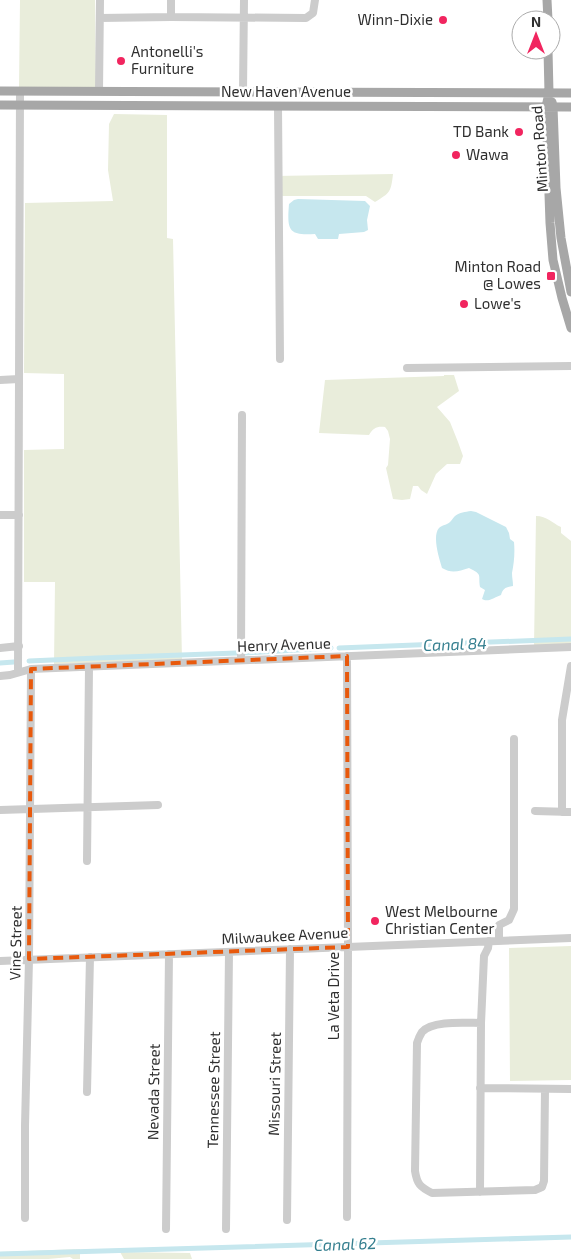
<svg xmlns="http://www.w3.org/2000/svg" width="571" height="1259" font-family="'Exo 2',sans-serif">
<style>
.green{fill:#e9eddb}
.water{fill:#c6e7ee}
.lines{fill:none;stroke-linecap:round;stroke-linejoin:round}
.canal{stroke:#c6e7ee;stroke-width:5}
.minor{stroke:#ccc;stroke-width:8}
.major{stroke:#a7a7a7;stroke-width:9}
.marked{fill:none;stroke:#e8590c;stroke-width:4;stroke-dasharray:10 6;stroke-linejoin:round}
.poi-dot{fill:#f1255f;stroke:#fff;stroke-width:2}
.labels{text-anchor:middle;stroke-width:5;stroke-linejoin:round;paint-order:stroke}
.poi-label{font-size:15px;fill:#2f2f2f;stroke:#fff;text-anchor:start}
.street-label{font-size:15px;fill:#2f2f2f;stroke:#fff}
.water-label{font-size:16px;font-style:italic;fill:#357f8f;stroke:#fff}
</style>
<rect width="100%" height="100%" fill="#fff"/>
<path class="green" d="M20 0H95L96 87 19 88Z
M114 114 167 115V238L173 239 182 660 54 664 55 582H24V450L64 449V374L24 373 25 203 113 201 108 170 109 124Z
M393 174C391 192 390 193 375 202L366 196H275V176Z
M444 375H454L459 391 437 407 450 422 458 442 463 456 460 464H447L436 474 427 494 421 490 418 486H413L410 499 402 500 393 499 386 468 388 465 390 439 388 431 385 427C377 426 373 428 369 435L319 433 325 380 444 376Z
M536 516C547 516 552 523 561 527V533L571 541V644L534 646Z
M571 946V1080L510 1081 509 948Z
M80 1249V1259H73L70 1257 48 1259H0V1252Z
M120 1252 190 1253 192 1259H124Z"/>
<path class="water" d="M298 199 365 201 370 206 367 220 368 230 364 232 339 234 338 239H318L315 234C288 236 287 230 289 204L294 200Z
M471 511 476 512 506 527 509 533 510 539 514 542C515 553 514 563 512 573 512 578 513 581 513 586 506 587 503 588 501 595 495 597 488 603 482 599L485 590 480 587C478 574 483 575 469 568 459 571 452 574 442 568 439 558 432 536 439 528 442 525 447 525 450 522 452 520 453 518 455 516 460 512 465 512 471 511Z"/>
<g class="lines">
<path class="canal" d="M339 648 571 639
M245 653 331 648
M29 661 97 658 237 653
M0 663 14 662
M0 1254 571 1237"/>
<path class="minor" d="M171 17V0
M100 18 171 17 306 18 313 13 315 0
M99 91 100 0
M243 91 244 0
M278 106 280 359
M407 368 571 366
M0 380 19 379
M0 515H19
M0 648 19 646
M241 660 242 415
M18 672 20 91
M0 676 10 675 31 669 571 647
M0 810 158 805
M535 811 571 812
M562 812V720L571 666
M87 861 89 667
M499 941V925L509 920 514 909V739
M0 961 571 938
M481 1023C466 1023 432 1020 422 1032 420 1035 418 1040 417 1043L415 1171C417 1184 420 1187 432 1193L535 1190 542 1187 544 1181 545 1089
M480 1088 571 1089
M87 1092 90 957
M480 1192 481 1023 484 956 488 948 489 941
M347 1217 348 947 347 656
M25 1218V1126L29 959 31 669
M287 1220 290 949
M166 1229 169 954
M226 1229 229 952"/>
<path class="major" d="M547 0 548 20
M548 50 549 93 546 107 550 223 553 260 562 298 571 328
M0 91 571 93
M552 102 553 107 556 188 561 238 571 292
M0 105 571 107"/>
</g>
<path class="marked" d="M347 656 348 947 29 959 31 669Z"/>
<g class="poi-dot">
<circle cx="443" cy="20" r="5"/>
<circle cx="121" cy="61" r="5"/>
<circle cx="519" cy="132" r="5"/>
<circle cx="456" cy="155" r="5"/>
<rect x="546" y="271" width="10" height="10" rx="2.5"/>
<circle cx="464" cy="304" r="5"/>
<circle cx="375" cy="921" r="5"/>
</g>
<g class="labels">
<g class="poi-label">
<text x="433" y="25" text-anchor="end">Winn-Dixie</text>
<text x="131" y="57">Antonelli's<tspan x="131" dy="17">Furniture</tspan></text>
<text x="509" y="137" text-anchor="end">TD Bank</text>
<text x="466" y="160">Wawa</text>
<text x="541" y="272" text-anchor="end">Minton Road<tspan x="541" dy="17">@ Lowes</tspan></text>
<text x="474" y="309">Lowe's</text>
<text x="385" y="917">West Melbourne<tspan x="385" dy="17">Christian Center</tspan></text>
</g>
<g class="street-label">
<text x="286" y="97">New Haven Avenue</text>
<text transform="translate(540 149) rotate(-94)" y="5">Minton Road</text>
<text transform="translate(284 645) rotate(-2)" y="5">Henry Avenue</text>
<text transform="translate(285 936) rotate(-3)" y="5">Milwaukee Avenue</text>
<text transform="translate(16 943) rotate(-89)" y="5">Vine Street</text>
<text transform="translate(334 996) rotate(-90)" y="5">La Veta Drive</text>
<text transform="translate(275 1084) rotate(-89)" y="5">Missouri Street</text>
<text transform="translate(214 1090) rotate(-89)" y="5">Tennessee Street</text>
<text transform="translate(154 1092) rotate(-89)" y="5">Nevada Street</text>
</g>
<g class="water-label">
<text transform="translate(455 644) rotate(-2)" y="6">Canal 84</text>
<text transform="translate(345 1244) rotate(-2)" y="6">Canal 62</text>
</g>
</g>
<g transform="translate(536 35)"><circle r="24" fill="#ffffff" stroke="#acacac"/>
<path d="M0-4L9 19L0 12L-9 19Z" fill="#f1255f"/>
<text y="-8" font-size="14" font-weight="bold" text-anchor="middle" fill="#2f2f2f">N</text>
</g>
</svg>
